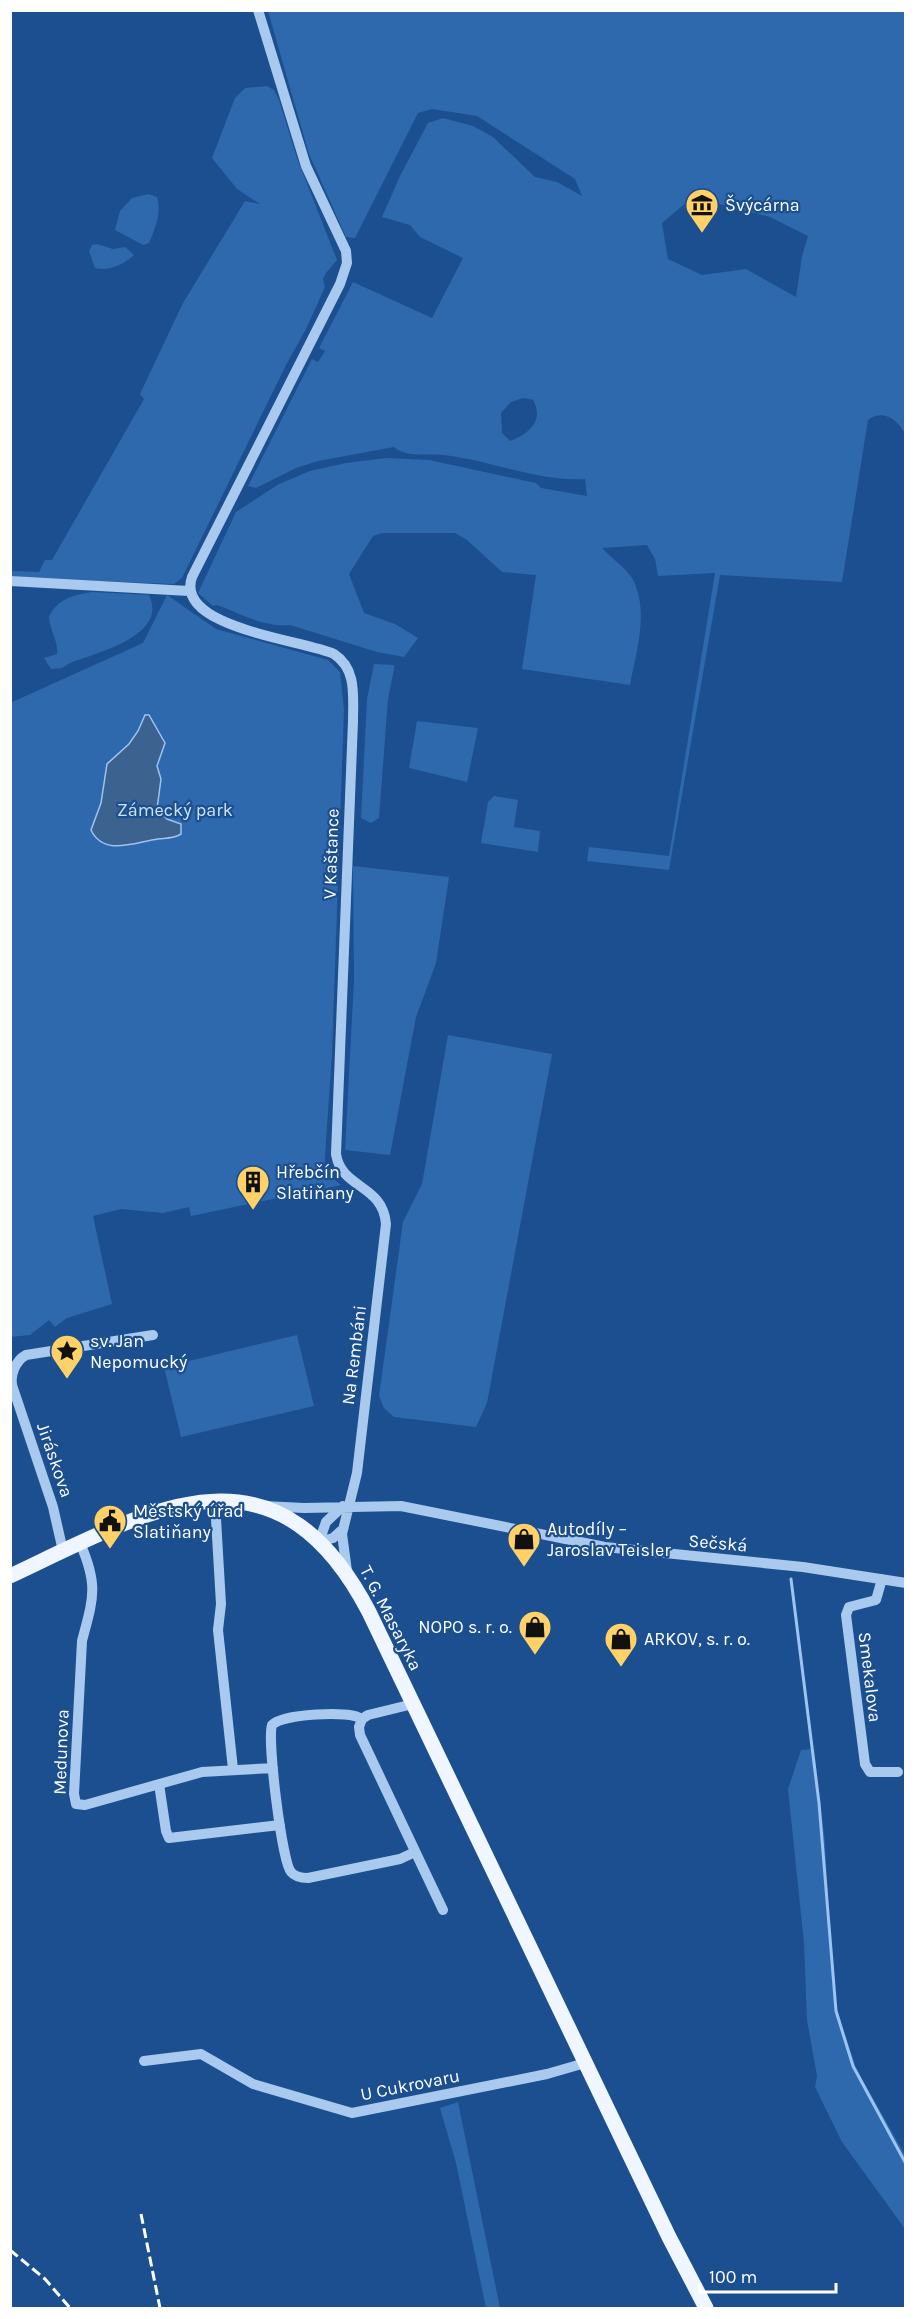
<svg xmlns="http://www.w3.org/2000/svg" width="916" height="2319" font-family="Karla,sans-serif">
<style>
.green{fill:#2e69ad;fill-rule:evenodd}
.water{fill:#3c6290;stroke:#9cc4f0;stroke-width:1.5}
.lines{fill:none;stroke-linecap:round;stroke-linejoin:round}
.stream{stroke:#9cc4f0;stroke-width:3}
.minor{stroke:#a9c9ee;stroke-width:10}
.major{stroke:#f0f6ff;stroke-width:15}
.rail{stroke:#fff;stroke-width:3;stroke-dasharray:10 4.5;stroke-linecap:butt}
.labels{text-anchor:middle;stroke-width:4.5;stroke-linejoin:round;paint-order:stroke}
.poi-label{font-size:18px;fill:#fff;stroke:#1b4f8f;text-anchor:start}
.park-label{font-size:18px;fill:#cfe3fa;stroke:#1b4f8f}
.street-label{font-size:18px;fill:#fff;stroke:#1b4f8f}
</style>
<rect width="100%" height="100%" fill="#1b4f8f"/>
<path class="green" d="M268 11H905V434C897 419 883 409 868 420L842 582 720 575 669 870 587 861 589 847 669 856 715 573 658 576 655 559 647 545 602 548C611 558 625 567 632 578 650 611 636 651 630 685L522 669 536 575 502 572 467 540 455 533H382L373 536 349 574 364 613 395 624 418 638 404 657 377 652 290 625C265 628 239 613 217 605L213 606 198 593 236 512 279 484 310 471 346 463 386 458 429 460 536 483 541 488 587 496 585 479C537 482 490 460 443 455 426 453 406 458 394 447L318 461 296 468 256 488 248 486 312 359 318 362 325 351 319 348 353 282 432 318 463 258 420 237 410 225 382 217 400 176 428 123 443 118 473 126 493 137 535 177 557 182 582 196 575 179 477 116 432 109 418 113 355 238 346 237 309 154ZM693 197 770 217 808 236 802 256 796 297 746 269 702 275 668 259 662 223ZM523 398 533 400C545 421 528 434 510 441L502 433 501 413 511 402Z
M267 86 274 90 279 100 297 158 337 260 326 273 323 279 325 287 306 329 286 365 182 578 174 584 11 578V571L39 572 45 560H52L144 399 140 394 183 303 245 201 260 204 237 189 212 158 235 98 245 88Z
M149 194 157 197C162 214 155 228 149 243L143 245 115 230 120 211 132 198Z
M97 244 113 249 125 247 134 255C125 264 107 272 95 268L89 251 92 245Z
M92 592 149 595C169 636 95 653 70 663L62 668 51 669 44 658 57 654C59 642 49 629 49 616 59 598 74 595 92 592Z
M167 595 216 629 328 660 340 672 344 710 332 1053 324 1171 341 1185 191 1216 189 1207 163 1213 121 1209 93 1216 112 1304 67 1318 55 1327 49 1320 30 1335 10 1337V703L143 643Z
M374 664 394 665V669L388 699 379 818 371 823 361 818 367 699Z
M417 721 478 728 467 782 409 768Z
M494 796 518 800 514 827 540 831 538 852 481 843 488 802Z
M353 866 449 877 436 963 416 1017 390 1155 345 1150 354 981Z
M448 1035 552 1054 487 1403 476 1427 394 1417 384 1408 379 1396 403 1222 422 1184Z
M297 1335 314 1406 181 1437 164 1367Z
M814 1749 825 1842 830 1938 837 2009 856 2068 905 2155V2229L842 2142 815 2087 817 2076 807 2020 804 1943 788 1789 801 1750Z
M458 2102 500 2308H486L456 2163 440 2108Z"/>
<path class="water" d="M145 715H149L165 743 157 766 161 779 157 809 167 819 181 824V834C173 839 167 838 158 839 135 842 104 857 91 830L101 803 107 764 129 744 138 731Z"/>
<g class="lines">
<path class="stream" d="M791 1579 819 1803 836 2011 853 2066 906 2164"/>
<path class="minor" d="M258 10 306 166 346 251 347 263 340 284 192 577C174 628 303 640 334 654 357 669 353 696 353 721L336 1154C341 1189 383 1184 386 1224L357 1473 342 1534 347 1571
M10 581 189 591
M215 1502 221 1604 218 1630 233 1769
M264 1506 304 1508 401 1506 605 1547 803 1567 906 1583
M342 1530 333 1538 319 1542 326 1522 343 1506
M80 1543C99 1586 93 1599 82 1641L74 1794 76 1804 85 1805 202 1772 273 1768
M63 1551 53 1507 13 1388C9 1377 15 1361 26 1355L153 1335
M882 1579 876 1600 849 1607 846 1615 865 1764 870 1772H898
M362 1719C350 1710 282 1714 272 1725 267 1740 282 1862 291 1872 295 1877 302 1878 308 1878L400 1859 415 1852
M362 1719 359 1727 360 1735 443 1910
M362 1719 368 1715 413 1704
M159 1784 166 1831 169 1838 280 1825
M144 2061 201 2054 253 2084 352 2113 547 2074 585 2063"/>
<path class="major" d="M10 1576C150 1510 275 1432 369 1612L669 2237 706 2308"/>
<path class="rail" d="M141 2214 160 2308
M10 2250 45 2279 70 2308"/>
</g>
<defs>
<g id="museum-pin" transform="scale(1.725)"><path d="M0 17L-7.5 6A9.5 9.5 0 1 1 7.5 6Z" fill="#ffd166" stroke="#1b4f8f"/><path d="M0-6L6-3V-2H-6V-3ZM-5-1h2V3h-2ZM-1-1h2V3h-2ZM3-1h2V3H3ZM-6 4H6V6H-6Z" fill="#111"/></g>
<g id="building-pin" transform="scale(1.725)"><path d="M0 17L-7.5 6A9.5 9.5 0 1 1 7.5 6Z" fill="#ffd166" stroke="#1b4f8f"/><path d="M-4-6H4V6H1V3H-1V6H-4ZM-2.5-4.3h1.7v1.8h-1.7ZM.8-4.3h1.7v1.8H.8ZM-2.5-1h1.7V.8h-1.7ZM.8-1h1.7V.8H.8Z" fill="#111"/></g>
<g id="sight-pin" transform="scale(1.725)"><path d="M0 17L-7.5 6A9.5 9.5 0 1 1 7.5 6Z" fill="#ffd166" stroke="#1b4f8f"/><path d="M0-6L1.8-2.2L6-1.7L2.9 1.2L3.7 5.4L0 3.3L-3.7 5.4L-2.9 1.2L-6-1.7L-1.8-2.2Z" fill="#111"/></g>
<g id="civic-pin" transform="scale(1.725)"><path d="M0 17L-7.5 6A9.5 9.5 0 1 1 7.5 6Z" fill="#ffd166" stroke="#1b4f8f"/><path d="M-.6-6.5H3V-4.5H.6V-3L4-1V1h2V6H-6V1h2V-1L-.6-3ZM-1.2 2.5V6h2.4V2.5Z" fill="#111"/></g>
<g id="shop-pin" transform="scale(1.725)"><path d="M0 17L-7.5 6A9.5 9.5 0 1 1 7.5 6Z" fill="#ffd166" stroke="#1b4f8f"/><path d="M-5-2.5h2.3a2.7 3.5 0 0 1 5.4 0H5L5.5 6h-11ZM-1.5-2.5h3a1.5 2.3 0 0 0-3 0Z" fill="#111"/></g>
</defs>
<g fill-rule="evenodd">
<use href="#museum-pin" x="702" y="205"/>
<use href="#building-pin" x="253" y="1182"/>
<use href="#sight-pin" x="67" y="1351"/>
<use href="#civic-pin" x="110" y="1521"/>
<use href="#shop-pin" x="524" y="1539"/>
<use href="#shop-pin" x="535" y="1627"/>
<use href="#shop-pin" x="621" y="1639"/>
</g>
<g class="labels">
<g class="poi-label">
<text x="725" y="211">Švýcárna</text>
<text x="276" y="1178">Hřebčín<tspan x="276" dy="21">Slatiňany</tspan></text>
<text x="90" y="1347">sv. Jan<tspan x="90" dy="21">Nepomucký</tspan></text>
<text x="133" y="1517">Městský úřad<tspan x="133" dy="21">Slatiňany</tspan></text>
<text x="547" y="1535">Autodíly –<tspan x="547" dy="21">Jaroslav Teisler</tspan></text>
<text x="512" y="1633" text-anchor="end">NOPO s. r. o.</text>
<text x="644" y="1645">ARKOV, s. r. o.</text>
</g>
<g class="park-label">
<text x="175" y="816">Zámecký park</text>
</g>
<g class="street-label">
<text transform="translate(331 854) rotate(-88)" y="6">V Kaštance</text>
<text transform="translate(354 1355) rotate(-83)" y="6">Na Rembáni</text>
<text transform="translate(55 1460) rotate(71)" y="6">Jiráskova</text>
<text transform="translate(718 1543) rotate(5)" y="6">Sečská</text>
<text transform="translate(391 1618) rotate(63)" y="6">T. G. Masaryka</text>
<text transform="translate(870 1677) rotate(83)" y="6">Smekalova</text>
<text transform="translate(61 1752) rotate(-88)" y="6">Medunova</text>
<text transform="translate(410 2085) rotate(-11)" y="6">U Cukrovaru</text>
</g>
</g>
<rect width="916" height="2319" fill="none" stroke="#ffffff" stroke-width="24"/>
<path d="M700 2283v9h136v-9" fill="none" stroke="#ffffff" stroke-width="3"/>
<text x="709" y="2283" font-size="18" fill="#ffffff" stroke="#1b4f8f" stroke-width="4.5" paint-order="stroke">100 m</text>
</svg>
